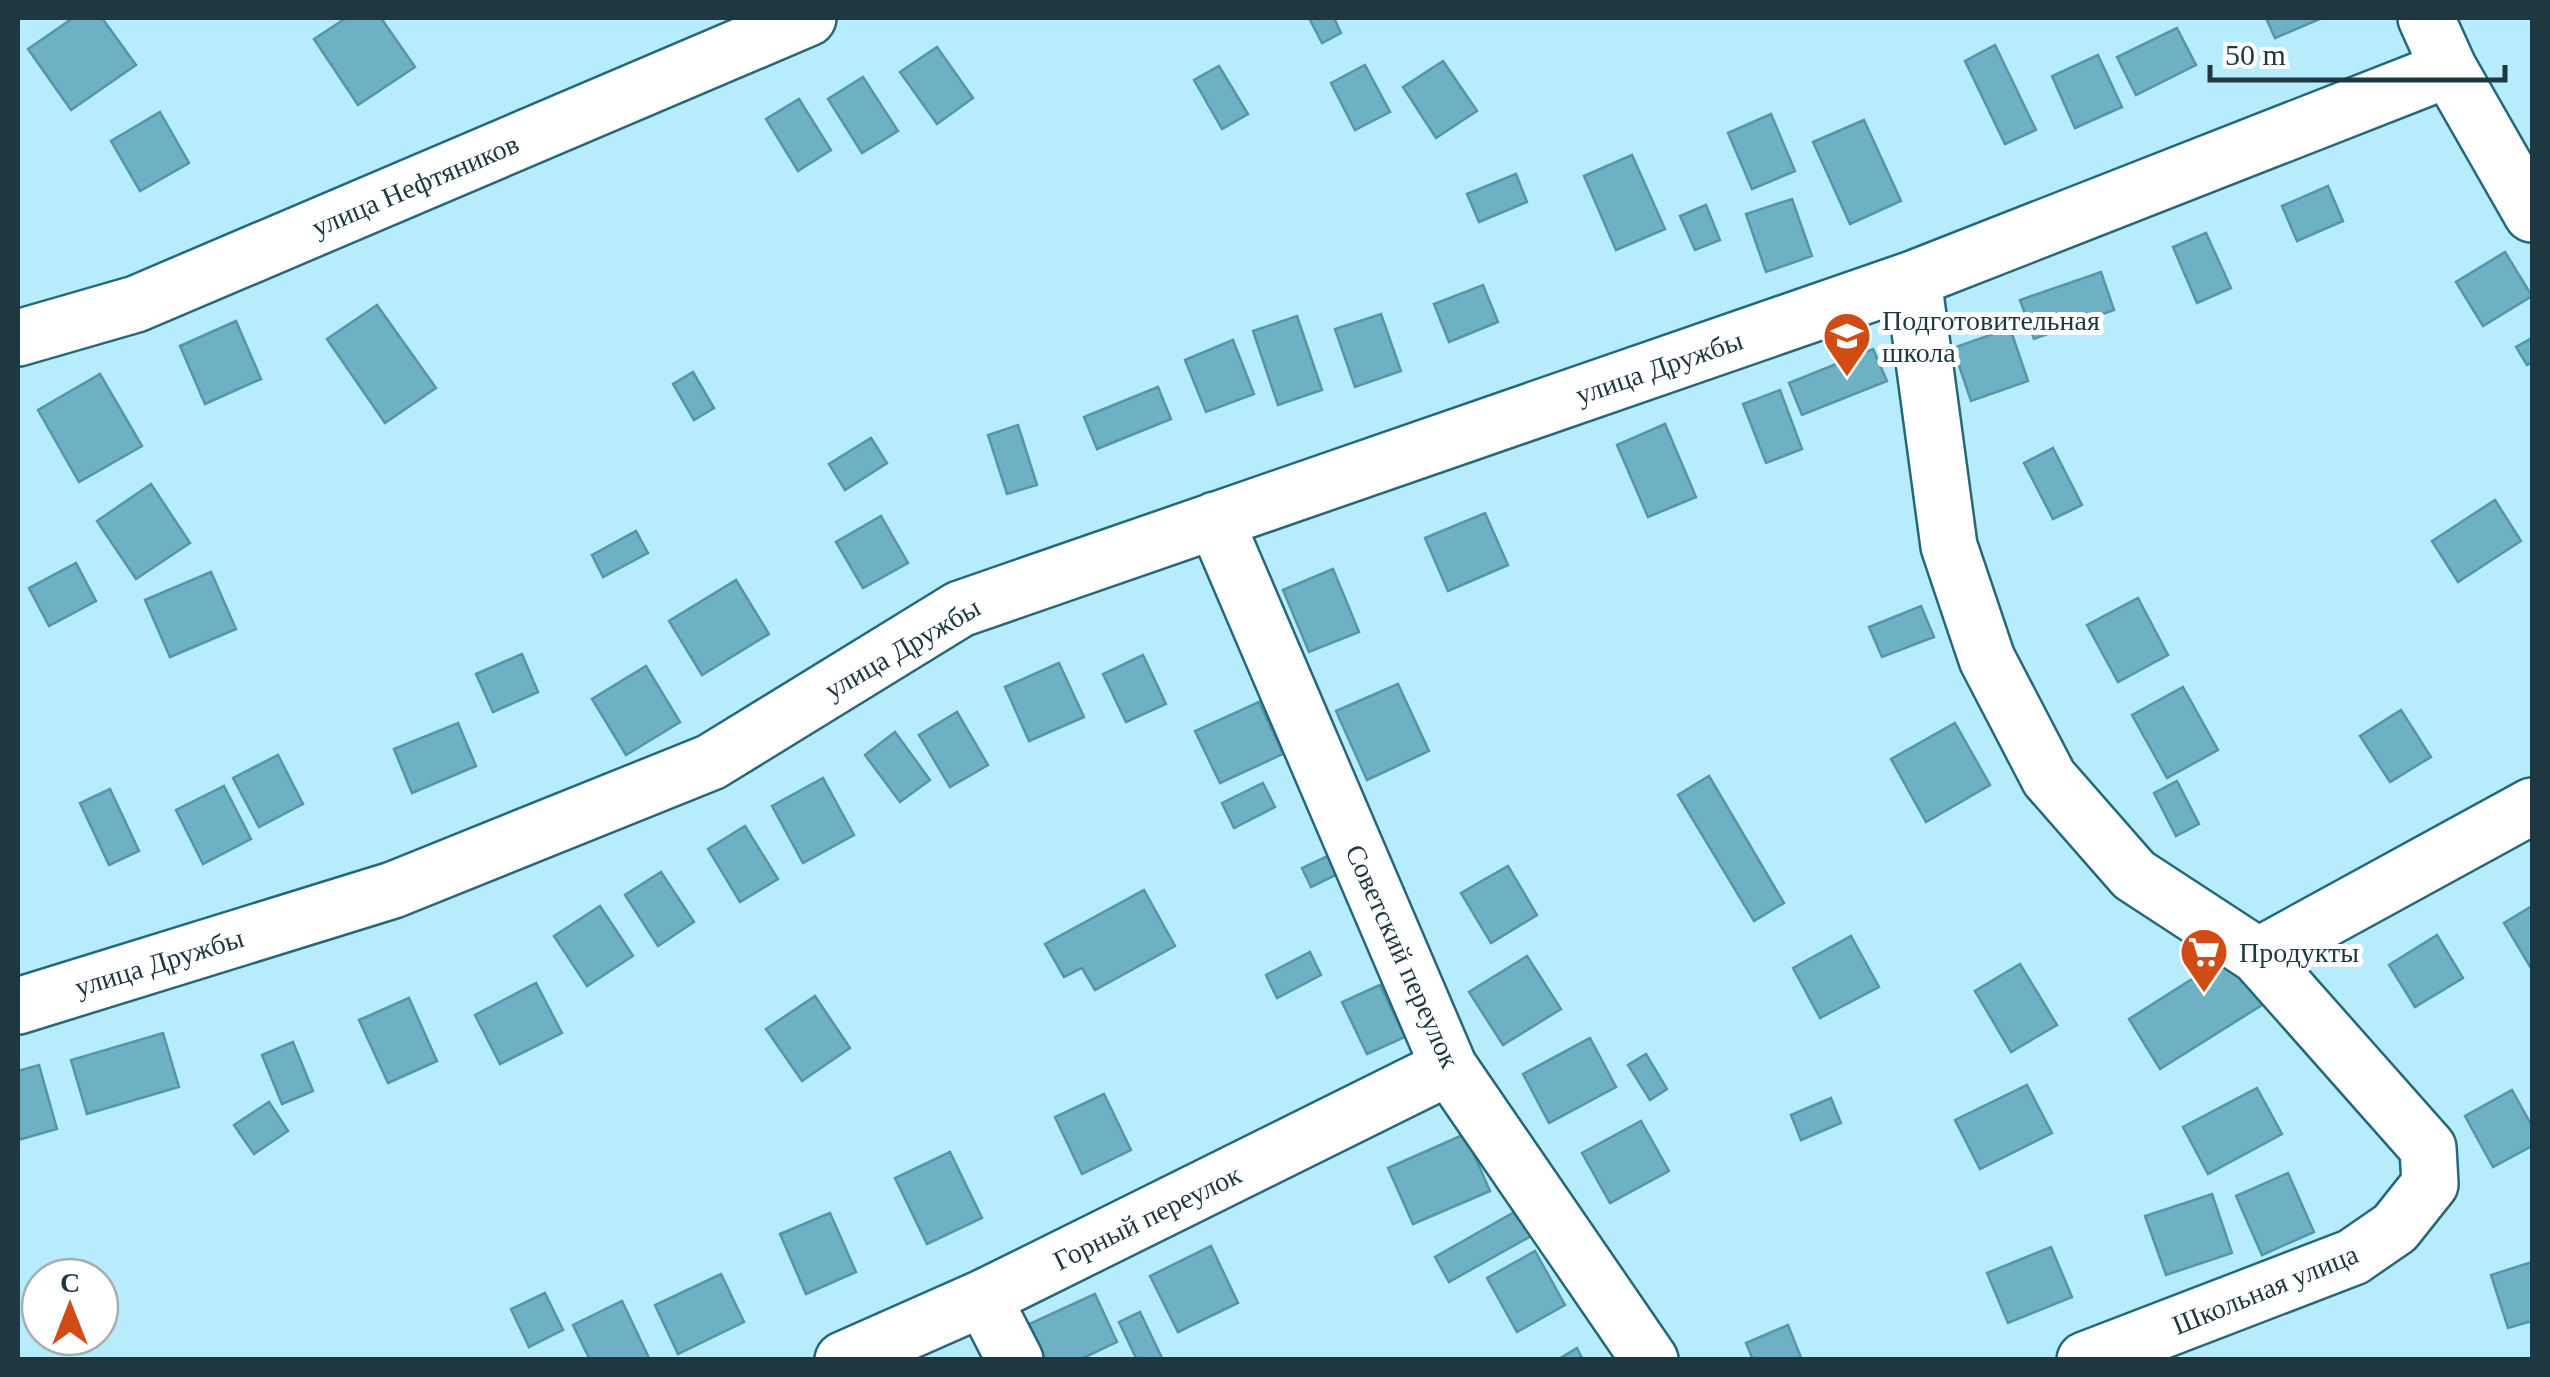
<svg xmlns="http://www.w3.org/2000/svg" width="2550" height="1377" font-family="Georgia,serif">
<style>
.building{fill:#6eb0c4;stroke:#5496a9;stroke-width:2.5}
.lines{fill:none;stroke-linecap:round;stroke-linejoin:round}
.minor-casing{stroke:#24687a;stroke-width:60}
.minor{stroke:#fff;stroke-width:55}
.labels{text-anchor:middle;stroke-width:10;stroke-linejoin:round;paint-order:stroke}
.street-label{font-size:28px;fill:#1d3840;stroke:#fff}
.poi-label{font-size:28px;fill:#1d3840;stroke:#fff;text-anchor:start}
</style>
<rect width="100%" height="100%" fill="#b7ecfc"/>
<path class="building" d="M73 18H102L136 65 71 110 28 49Z
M346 18H381L415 67 358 105 314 39Z
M1309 18H1334L1341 33 1322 43Z
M2266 18H2322L2275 38Z
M2177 28 2196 65 2136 95 2117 57Z
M1995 45 2036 130 2005 144 1965 61Z
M937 47 973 98 937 124 900 72Z
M2098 55 2122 107 2075 128 2052 76Z
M1443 61 1477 111 1436 138 1403 87Z
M1365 65 1390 112 1355 130 1331 83Z
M1219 66 1248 114 1222 129 1194 80Z
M863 77 898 131 862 153 828 99Z
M799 99 831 150 798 171 766 119Z
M160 112 189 163 140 191 111 141Z
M1771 114 1795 171 1752 189 1728 133Z
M1864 120 1901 201 1850 224 1813 142Z
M1632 155 1665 229 1616 250 1584 176Z
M1516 174 1527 202 1479 222 1467 194Z
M2328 186 2343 221 2297 241 2282 206Z
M1792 199 1812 256 1766 272 1746 214Z
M1706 205 1720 240 1695 250 1680 216Z
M2206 233 2231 288 2197 303 2173 247Z
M2505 252 2532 296 2483 326 2456 282Z
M2101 272 2114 310 2034 339 2020 300Z
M1483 285 1498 322 1449 342 1434 304Z
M377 305 436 388 385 423 327 339Z
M1381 314 1401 371 1355 387 1335 329Z
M1297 316 1322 390 1278 405 1253 331Z
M236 321 261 379 205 404 180 346Z
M2010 328 2028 381 1971 401 1953 348Z
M2532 338V362L2527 365 2516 347Z
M1233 340 1254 394 1206 412 1185 360Z
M1873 349 1887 381 1802 415 1789 383Z
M693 372 714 408 694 420 673 384Z
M100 374 142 446 79 482 38 410Z
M1158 387 1171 419 1097 449 1084 417Z
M1780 390 1802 449 1766 463 1743 404Z
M1665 424 1696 497 1648 517 1617 445Z
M1018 425 1037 485 1007 494 988 435Z
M871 438 887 463 845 490 829 464Z
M2053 448 2082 505 2053 519 2024 463Z
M151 484 190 543 136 579 97 521Z
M2495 500 2521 541 2458 582 2432 541Z
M1485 513 1508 565 1448 591 1425 538Z
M881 516 908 563 863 588 836 542Z
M636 531 648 553 603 577 592 555Z
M76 563 96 601 49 626 29 588Z
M1333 569 1359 632 1309 652 1283 590Z
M211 572 236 629 170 657 145 600Z
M736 580 769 634 702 675 669 621Z
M2138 598 2168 655 2118 682 2087 625Z
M1921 606 1934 637 1882 657 1869 627Z
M522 654 538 692 493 712 476 674Z
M1143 655 1166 704 1126 722 1103 674Z
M1059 663 1084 717 1029 741 1005 687Z
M646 666 680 722 626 755 592 699Z
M1398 684 1429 751 1367 780 1336 711Z
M2183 687 2218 750 2167 778 2132 715Z
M1259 702 1283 754 1220 783 1195 731Z
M2401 710 2431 757 2390 782 2360 736Z
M957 712 988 765 950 787 919 735Z
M458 723 476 766 412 793 394 749Z
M1955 723 1990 785 1926 822 1891 759Z
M895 732 930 780 900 802 865 755Z
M278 755 303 804 259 827 233 778Z
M1709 776 1784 903 1754 921 1678 795Z
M823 778 854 835 803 863 772 806Z
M2177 781 2199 824 2176 836 2154 793Z
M1263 783 1275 807 1234 828 1222 803Z
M224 786 251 839 203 864 176 810Z
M110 789 139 851 109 865 80 803Z
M745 826 778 879 740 902 708 849Z
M1332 854 1340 873 1311 887 1302 868Z
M1508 866 1537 915 1491 943 1461 893Z
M661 872 694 922 658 946 625 895Z
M1144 890 1175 946 1095 990 1082 968 1064 977 1045 944Z
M600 906 633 956 587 986 554 936Z
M2532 906V970L2504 923Z
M2437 935 2463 978 2415 1007 2389 965Z
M1851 936 1879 987 1820 1018 1793 968Z
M1310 952 1321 975 1277 998 1266 975Z
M2230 955 2262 1005 2160 1069 2129 1019Z
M1527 956 1561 1009 1503 1045 1469 992Z
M2020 964 2057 1025 2011 1052 1975 991Z
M536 983 562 1033 500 1064 475 1015Z
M1380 985 1405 1037 1367 1054 1342 1002Z
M815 996 850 1048 802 1081 766 1029Z
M409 998 437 1061 388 1083 359 1020Z
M163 1033 179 1087 87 1114 71 1060Z
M1590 1038 1616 1087 1549 1123 1523 1074Z
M293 1042 313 1091 282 1104 262 1055Z
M1646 1054 1667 1089 1650 1100 1628 1065Z
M39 1065 57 1129 18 1140V1071Z
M2027 1085 2052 1133 1980 1169 1955 1120Z
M2257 1088 2282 1134 2208 1174 2183 1127Z
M2512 1090 2532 1126V1146L2493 1167 2465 1116Z
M1104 1094 1131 1150 1082 1174 1055 1117Z
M1831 1098 1841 1123 1801 1140 1791 1115Z
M269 1102 288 1131 254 1154 234 1125Z
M1641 1121 1669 1171 1610 1203 1582 1153Z
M1465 1134 1490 1191 1413 1224 1388 1168Z
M950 1152 982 1218 927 1244 895 1178Z
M2288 1173 2314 1232 2262 1255 2236 1196Z
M2212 1194 2232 1253 2166 1275 2145 1216Z
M1525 1206 1540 1231 1449 1282 1435 1257Z
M830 1213 856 1272 806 1294 780 1234Z
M1211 1246 1238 1303 1178 1332 1150 1276Z
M2051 1247 2072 1297 2008 1323 1987 1273Z
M1535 1251 1565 1305 1517 1332 1487 1278Z
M2532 1262V1321L2508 1328 2491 1275Z
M721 1274 744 1322 678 1354 655 1305Z
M545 1293 563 1330 529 1347 511 1309Z
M1095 1294 1117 1342 1079 1360H1045L1029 1324Z
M622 1301 650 1360H590L573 1325Z
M1140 1312 1163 1360H1137L1119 1322Z
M1788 1325 1802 1360H1753L1746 1343Z
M1577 1348 1583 1360H1557Z"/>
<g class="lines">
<g class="minor-casing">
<path id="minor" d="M2426 18 2449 69 2532 214
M1913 279 1949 546 1987 659 2049 778 2134 875 2258 956 2428 1148 2430 1184 2395 1228 2353 1257 2085 1360
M18 338 136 304 808 18
M1215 520 1449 1067 1650 1360
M2258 956 2532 806
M18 1006 393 890 711 762 960 609 1913 279 2449 69
M983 1298 1015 1360
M843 1360 983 1298 1449 1067"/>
</g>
<use href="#minor" class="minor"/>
</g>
<defs>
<g id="school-pin" transform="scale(2.5)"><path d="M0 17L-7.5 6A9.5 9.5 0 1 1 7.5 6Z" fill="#d14b14" stroke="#fff"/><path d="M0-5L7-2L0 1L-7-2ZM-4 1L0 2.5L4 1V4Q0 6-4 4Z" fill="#fff"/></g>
<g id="supermarket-pin" transform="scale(2.5)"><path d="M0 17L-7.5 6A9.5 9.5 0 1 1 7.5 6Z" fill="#d14b14" stroke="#fff"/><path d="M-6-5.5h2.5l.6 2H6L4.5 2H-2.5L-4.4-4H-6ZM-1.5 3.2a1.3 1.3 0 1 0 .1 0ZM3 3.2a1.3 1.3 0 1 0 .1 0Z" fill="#fff"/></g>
</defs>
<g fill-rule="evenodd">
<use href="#school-pin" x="1847" y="336"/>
<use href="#supermarket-pin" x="2204" y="952"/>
</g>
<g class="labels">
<g class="street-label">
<text transform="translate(415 185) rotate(-23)" y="10">улица Нефтяников</text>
<text transform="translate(1659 367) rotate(-19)" y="10">улица Дружбы</text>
<text transform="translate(902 648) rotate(-30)" y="10">улица Дружбы</text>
<text transform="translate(1403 956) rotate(66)" y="10">Советский переулок</text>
<text transform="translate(159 962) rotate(-17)" y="10">улица Дружбы</text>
<text transform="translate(1147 1217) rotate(-26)" y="10">Горный переулок</text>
<text transform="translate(2265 1289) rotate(-22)" y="10">Школьная улица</text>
</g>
<g class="poi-label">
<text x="1882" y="330">Подготовительная<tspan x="1882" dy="32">школа</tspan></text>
<text x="2239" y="962">Продукты</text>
</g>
</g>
<rect width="2550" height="1377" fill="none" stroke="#1d3840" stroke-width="40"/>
<g transform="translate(70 1307)"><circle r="48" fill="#ffffff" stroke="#a5afb3" stroke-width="2.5"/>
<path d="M0-8L18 38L0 25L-18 38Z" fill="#d14b14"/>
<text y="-15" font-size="28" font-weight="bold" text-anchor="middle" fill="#1d3840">С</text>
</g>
<path d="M2210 65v15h295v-15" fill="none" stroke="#1d3840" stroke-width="5"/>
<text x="2225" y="65" font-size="30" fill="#1d3840" stroke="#ffffff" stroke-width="8" paint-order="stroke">50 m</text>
</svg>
